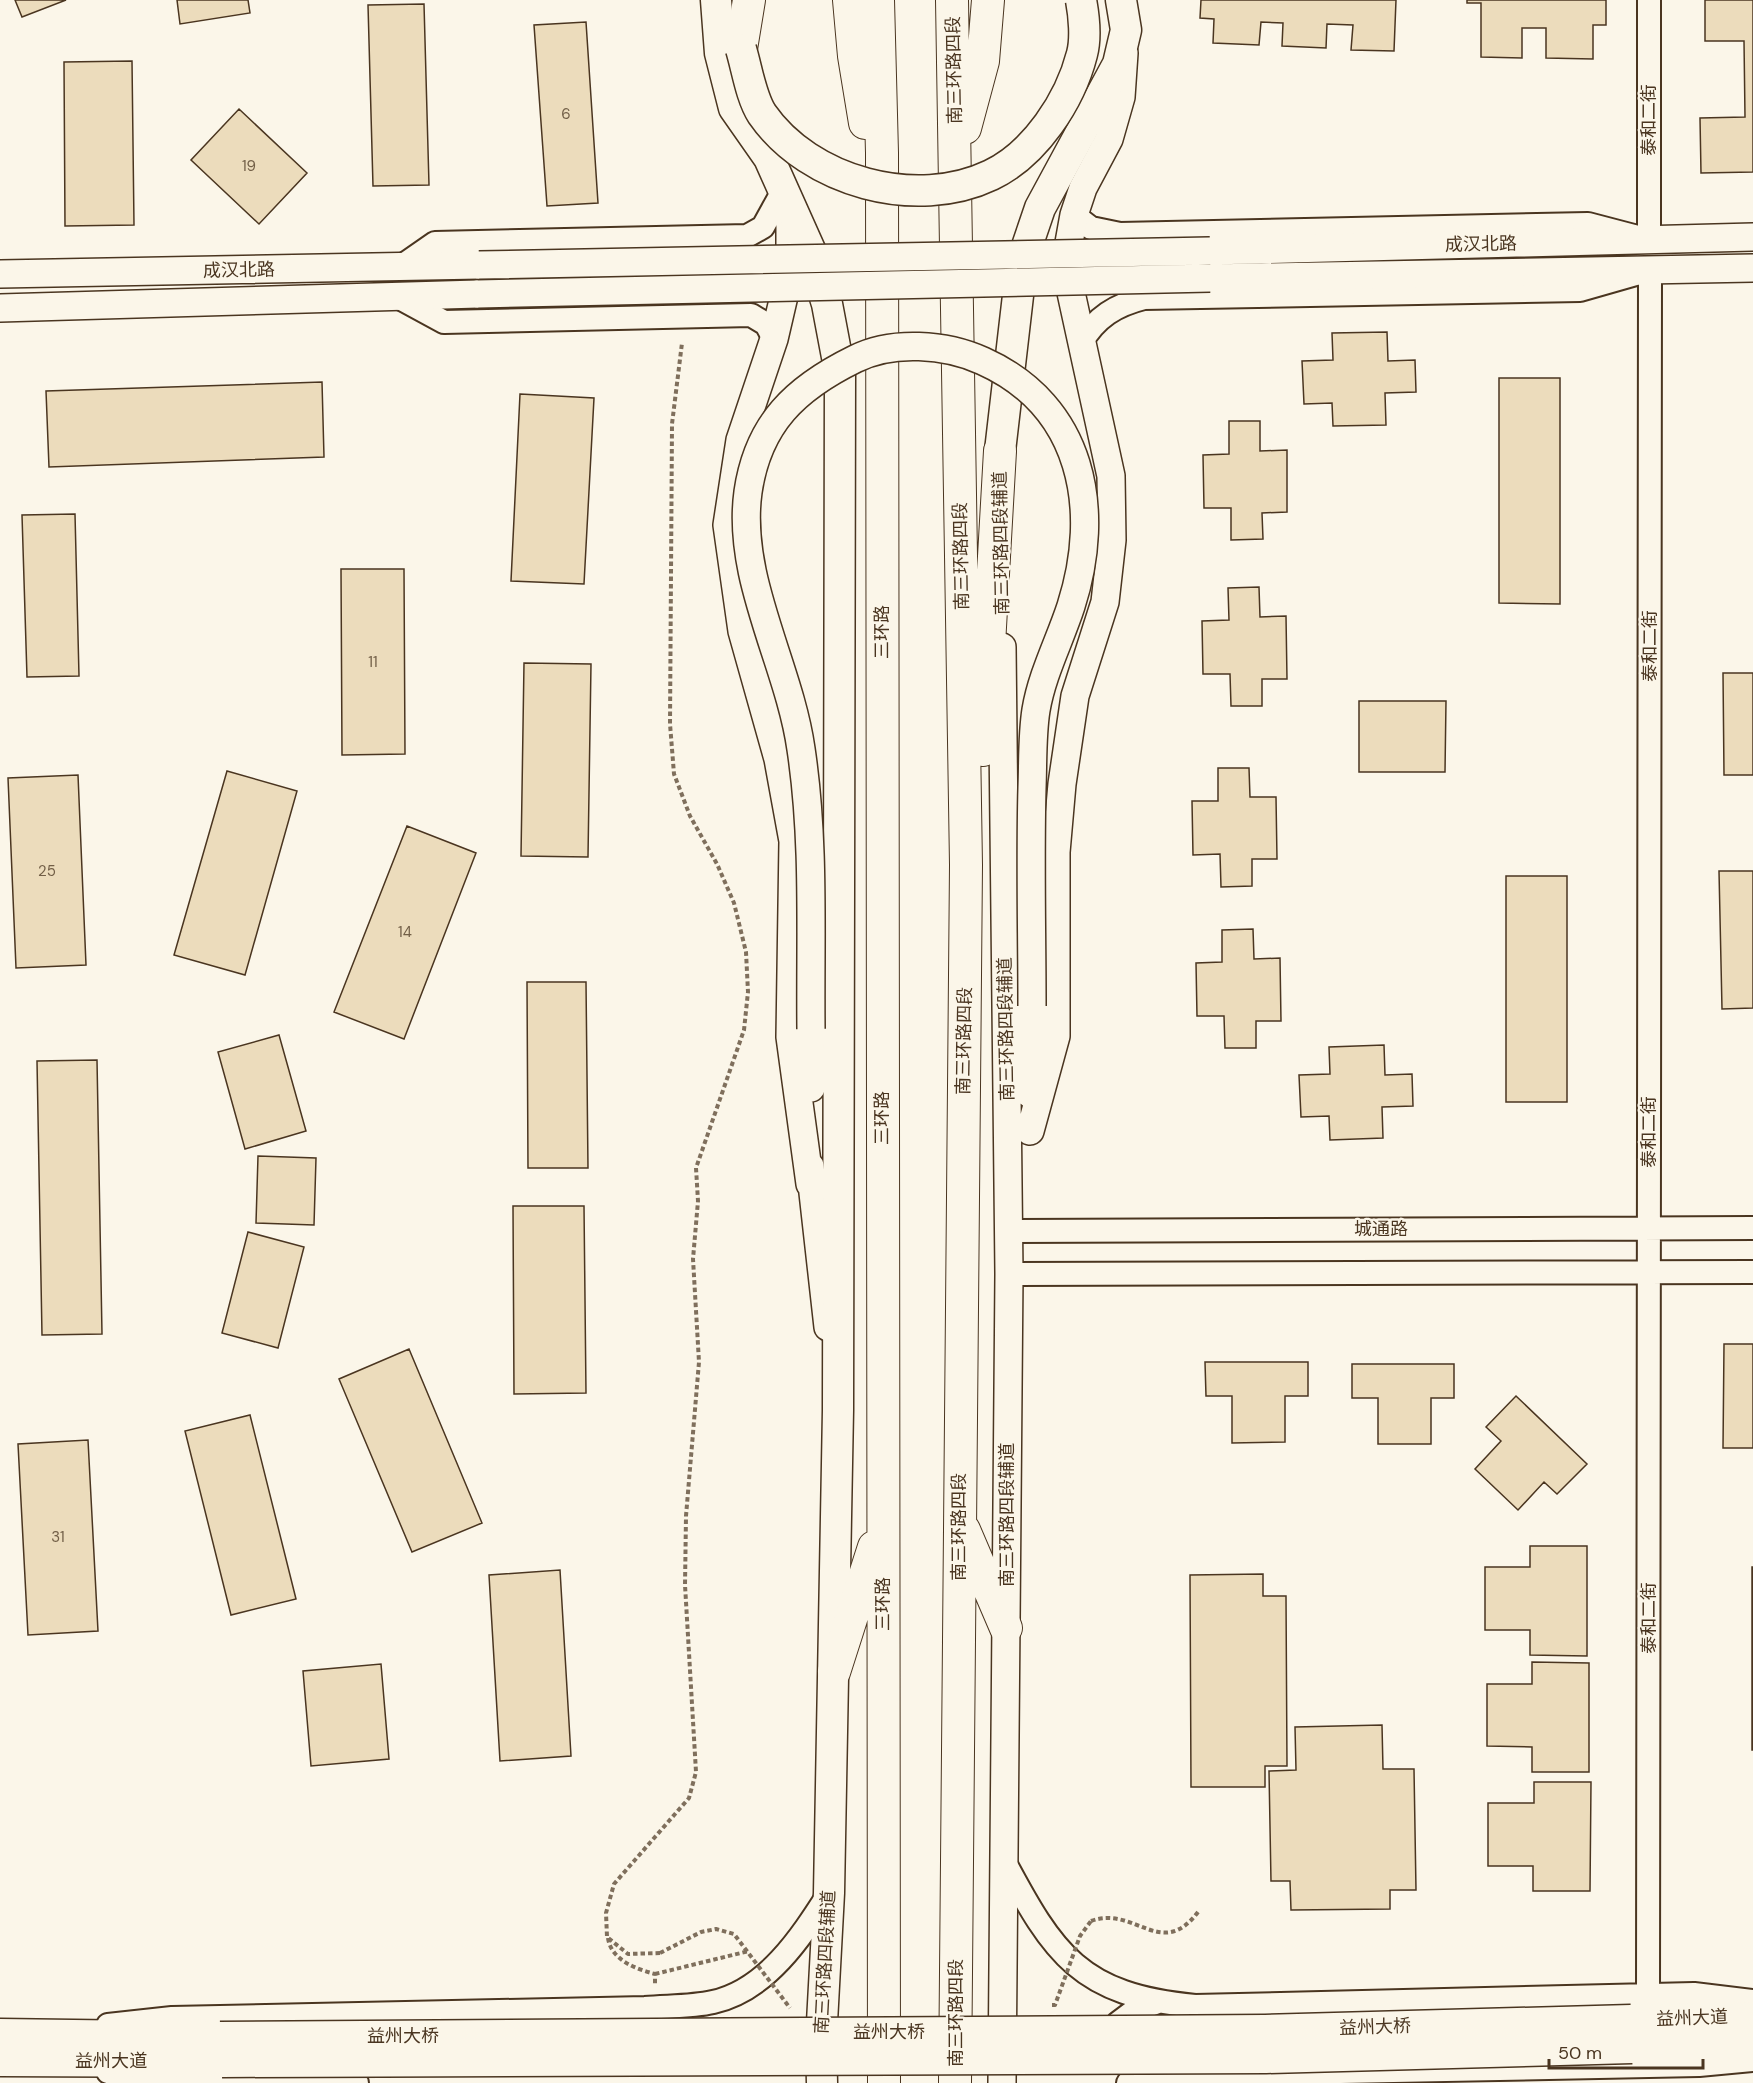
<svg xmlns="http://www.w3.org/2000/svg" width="1753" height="2083" font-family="'DM Sans','Noto Sans SC',sans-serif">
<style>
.building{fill:#ecdcbc;stroke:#4a3520;stroke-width:1.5}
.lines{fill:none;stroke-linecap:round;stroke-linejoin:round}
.tertiary-casing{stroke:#4a3520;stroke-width:26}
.secondary-casing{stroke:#4a3520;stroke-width:30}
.primary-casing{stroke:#4a3520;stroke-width:33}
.trunk-casing{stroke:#4a3520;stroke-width:34}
.path{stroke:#7f6f5c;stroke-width:4;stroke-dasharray:4.5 3;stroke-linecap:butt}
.tertiary{stroke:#fbf6e9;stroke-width:22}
.secondary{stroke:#fbf6e9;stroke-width:27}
.primary{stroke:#fbf6e9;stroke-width:30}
.trunk{stroke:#fbf6e9;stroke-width:32}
.secondary-bridge-casing{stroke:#4a3520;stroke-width:30;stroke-linecap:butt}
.primary-bridge-casing{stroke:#4a3520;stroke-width:33;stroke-linecap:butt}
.path-bridge{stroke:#7f6f5c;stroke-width:4;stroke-dasharray:4.5 3;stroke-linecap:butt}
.secondary-bridge{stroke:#fbf6e9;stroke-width:27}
.primary-bridge{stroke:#fbf6e9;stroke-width:30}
.labels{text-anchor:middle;stroke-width:4.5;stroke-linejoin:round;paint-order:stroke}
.number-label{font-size:15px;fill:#725f47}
.street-label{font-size:18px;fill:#4a3520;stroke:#fbf6e9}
</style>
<rect width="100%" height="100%" fill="#fbf6e9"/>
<path class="building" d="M15 0H66L22 17Z
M177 0H248L250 13 180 24Z
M1201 0H1396L1394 51 1351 50 1353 25 1327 24 1326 48 1282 46 1283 23 1261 22 1259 45 1213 43 1214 19 1200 18Z
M1467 0H1606V25H1593V59L1546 58V28H1522V58L1481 57V3H1467Z
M1705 0H1753V172L1701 173 1700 118 1745 117 1744 41H1705Z
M424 4 429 185 373 186 368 5Z
M586 22 598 203 547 206 534 25Z
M132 61 134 225 65 226 64 62Z
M239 109 307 173 259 224 191 160Z
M1387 332 1388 361 1415 360 1416 392 1385 393 1386 425 1333 426 1332 403 1304 404 1302 361 1333 360 1332 333Z
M1499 378H1560V604L1499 603Z
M322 382 324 457 49 467 46 391Z
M520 394 594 398 584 584 511 581Z
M1229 421H1260V451L1287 450V512L1262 513 1263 539 1231 540V508H1204L1203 455 1229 454Z
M75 514 79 676 27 677 22 515Z
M341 569H404L405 754 342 755Z
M1259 587 1260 617 1286 616 1287 679H1262V706H1231L1230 674H1203L1202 621 1229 620 1228 588Z
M524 663 591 664 588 857 521 856Z
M1723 673H1753V775H1724Z
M1359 701H1446L1445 772H1359Z
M1218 768H1249L1250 797H1276L1277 859H1252V886L1221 887 1220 854 1193 855 1192 801H1218Z
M227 771 297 791 245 975 174 955Z
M78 775 86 965 16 968 8 778Z
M407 826 476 853 404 1039 334 1012Z
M1719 871H1753V1008L1722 1009Z
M1506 876H1567V1102H1506Z
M1253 929 1254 959 1280 958 1281 1021H1256V1048H1225L1224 1016H1197L1196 963 1222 962V930Z
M527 982H586L588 1168H528Z
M279 1035 306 1131 245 1149 218 1052Z
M1384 1045 1385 1075 1412 1074 1413 1106 1382 1107 1383 1138 1330 1140 1329 1116 1301 1117 1299 1075 1330 1074 1329 1047Z
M97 1060 102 1334 42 1335 37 1061Z
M258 1156 316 1158 314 1225 256 1223Z
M513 1206H584L586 1393 514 1394Z
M248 1232 304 1247 278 1348 222 1333Z
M1724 1344H1753V1448H1723Z
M409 1349 482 1523 412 1552 339 1379Z
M1205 1362H1308V1396H1285V1442L1232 1443V1396H1206Z
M1352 1364H1454V1398H1431V1444H1378V1398H1352Z
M1516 1396 1587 1464 1557 1494 1544 1482 1518 1510 1475 1469 1501 1441 1486 1427Z
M250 1415 296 1599 231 1615 185 1431Z
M88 1440 98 1631 28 1635 18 1444Z
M1530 1546H1587V1656L1530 1655V1630H1485V1567H1530Z
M1752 1567H1753V1750H1752Z
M560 1570 571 1756 500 1761 489 1575Z
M1263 1574V1596H1286L1287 1766H1265V1787H1191L1190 1575Z
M1532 1662 1589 1663V1772H1532V1747L1487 1746V1684H1532Z
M381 1664 389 1759 311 1766 303 1671Z
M1382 1725 1383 1769H1414L1416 1890H1390V1909L1291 1910 1290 1881H1271L1269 1771 1296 1770 1295 1727Z
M1534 1782H1591L1590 1891H1533V1866H1488V1803H1534Z"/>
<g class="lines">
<g class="tertiary-casing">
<path id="tertiary" d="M1074 215 1091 228 1120 234 1588 224 1649 240V0
M399 268 435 243 747 236 763 227 784 189
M398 297 444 322 751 315 766 324 774 339
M1081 343C1096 317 1116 305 1144 298L1580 290 1650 270 1648 1995
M1008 1231 1753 1228
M1009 1274 1753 1272
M1003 1859C1054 1955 1080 1995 1195 2006L1694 1994 1753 2001
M108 2025 172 2018 645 2008C667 2006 691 2007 713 2002 767 1990 801 1937 828 1895
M1114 2042 1118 2023 1134 2011 1158 2002
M108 2072 163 2080 357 2083
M1128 2083 1187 2075 1699 2065 1753 2060"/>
</g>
<g class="secondary-casing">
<path id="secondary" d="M787 205 790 226V270L774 339 740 440 727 525 742 631 778 759 793 841 790 1037 810 1184
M1210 251 1753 237
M0 274 479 265
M1210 278 1753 268
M0 308 478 294
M1002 647 1009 1274 1002 2083
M811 1088V1029
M1030 1094 1032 1006
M1030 1131 1056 1036V852L1062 784 1075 696 1105 602 1112 540 1111 476 1065 265 1074 215 1083 188 1109 139 1121 97 1124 53
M810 1166 828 1327"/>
</g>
<g class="primary-casing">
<path id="primary" d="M716 0 720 53 734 108 769 158 811 252 827 304 840 373 838 1410 829 1893 821 2041 822 2083
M1000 451 1022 261 1040 208 1118 64 1126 30 1121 0
M1631 2020 1753 2017
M0 2034 220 2037
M1632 2048 1753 2046
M0 2061 222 2062"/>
</g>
<g class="trunk-casing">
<path id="trunk" d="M849 0 854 56 865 123
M878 0 882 153 884 2083
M952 0 966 865 955 2083
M741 49 749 0
M965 128 983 61 988 0
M983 750 1000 451
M964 1530 1006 1628
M834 1672 874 1547"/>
</g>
<path class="path" d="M1091 1921C1135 1905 1161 1961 1198 1912
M608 1938C611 1960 636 1969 655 1974V1986
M660 1953 628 1954 607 1937 606 1913 614 1884 689 1798 696 1772 685 1585 686 1516 699 1362 693 1259 698 1201 696 1168 744 1030 748 992 746 952 734 903 717 864 690 816 674 774 670 724 672 424 682 343
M655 1974 749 1951"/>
<use href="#tertiary" class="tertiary"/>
<use href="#secondary" class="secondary"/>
<use href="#primary" class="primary"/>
<use href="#trunk" class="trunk"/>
<g class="secondary-bridge-casing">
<path id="secondary-bridge" d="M479 265 1210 251
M478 294 1210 278
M811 1029C810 936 815 842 801 749 789 664 736 579 748 492 758 423 796 388 855 359 892 340 946 344 983 361 1083 406 1102 509 1071 606 1060 640 1042 674 1036 710 1032 735 1033 762 1032 788 1030 860 1032 933 1032 1006"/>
</g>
<g class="primary-bridge-casing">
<path id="primary-bridge" d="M741 49C747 69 751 97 762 114 809 182 916 211 991 175 1035 154 1070 101 1082 54 1086 39 1084 16 1081 0
M220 2037 1265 2030 1631 2020
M222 2062 1266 2058 1632 2048"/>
</g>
<path class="path-bridge" d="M660 1953 701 1932 716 1929 734 1934 790 2008
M1052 2005H1055L1080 1936 1091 1921"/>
<use href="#secondary-bridge" class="secondary-bridge"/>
<use href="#primary-bridge" class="primary-bridge"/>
</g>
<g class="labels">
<g class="number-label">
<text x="566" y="119">6</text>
<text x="249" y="171">19</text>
<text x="373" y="667">11</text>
<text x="47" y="876">25</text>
<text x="405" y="937">14</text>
<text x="58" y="1542">31</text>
</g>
<g class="street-label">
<text transform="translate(954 70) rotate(-91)" y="6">南三环路四段</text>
<text transform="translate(1649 120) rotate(-90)" y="6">泰和二街</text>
<text transform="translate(1481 244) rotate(-1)" y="6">成汉北路</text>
<text transform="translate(239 270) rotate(-1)" y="6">成汉北路</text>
<text transform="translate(1001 543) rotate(-91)" y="6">南三环路四段辅道</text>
<text transform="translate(961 556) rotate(-91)" y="6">南三环路四段</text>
<text transform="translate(882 632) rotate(-90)" y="6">三环路</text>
<text transform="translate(1650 646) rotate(-90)" y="6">泰和二街</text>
<text transform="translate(1006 1029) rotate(-91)" y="6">南三环路四段辅道</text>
<text transform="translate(964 1041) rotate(-89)" y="6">南三环路四段</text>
<text transform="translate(882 1118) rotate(-90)" y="6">三环路</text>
<text transform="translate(1649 1132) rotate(-90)" y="6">泰和二街</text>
<text x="1381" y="1235">城通路</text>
<text transform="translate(1007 1515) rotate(-90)" y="6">南三环路四段辅道</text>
<text transform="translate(959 1527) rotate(-90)" y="6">南三环路四段</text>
<text transform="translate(883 1604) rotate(-90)" y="6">三环路</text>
<text transform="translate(1649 1618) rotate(-90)" y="6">泰和二街</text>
<text transform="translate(825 1962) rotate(-87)" y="6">南三环路四段辅道</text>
<text transform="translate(956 2013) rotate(-90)" y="6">南三环路四段</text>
<text transform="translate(1692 2018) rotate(-2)" y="6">益州大道</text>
<text transform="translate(1375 2027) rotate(-2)" y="6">益州大桥</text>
<text x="889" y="2038">益州大桥</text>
<text x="403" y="2042">益州大桥</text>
<text x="111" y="2067">益州大道</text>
</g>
</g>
<path d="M1549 2059v9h154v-9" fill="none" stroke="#4a3520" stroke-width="3"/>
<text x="1558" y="2059" font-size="18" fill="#4a3520" stroke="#fbf6e9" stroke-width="4.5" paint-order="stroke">50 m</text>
</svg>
